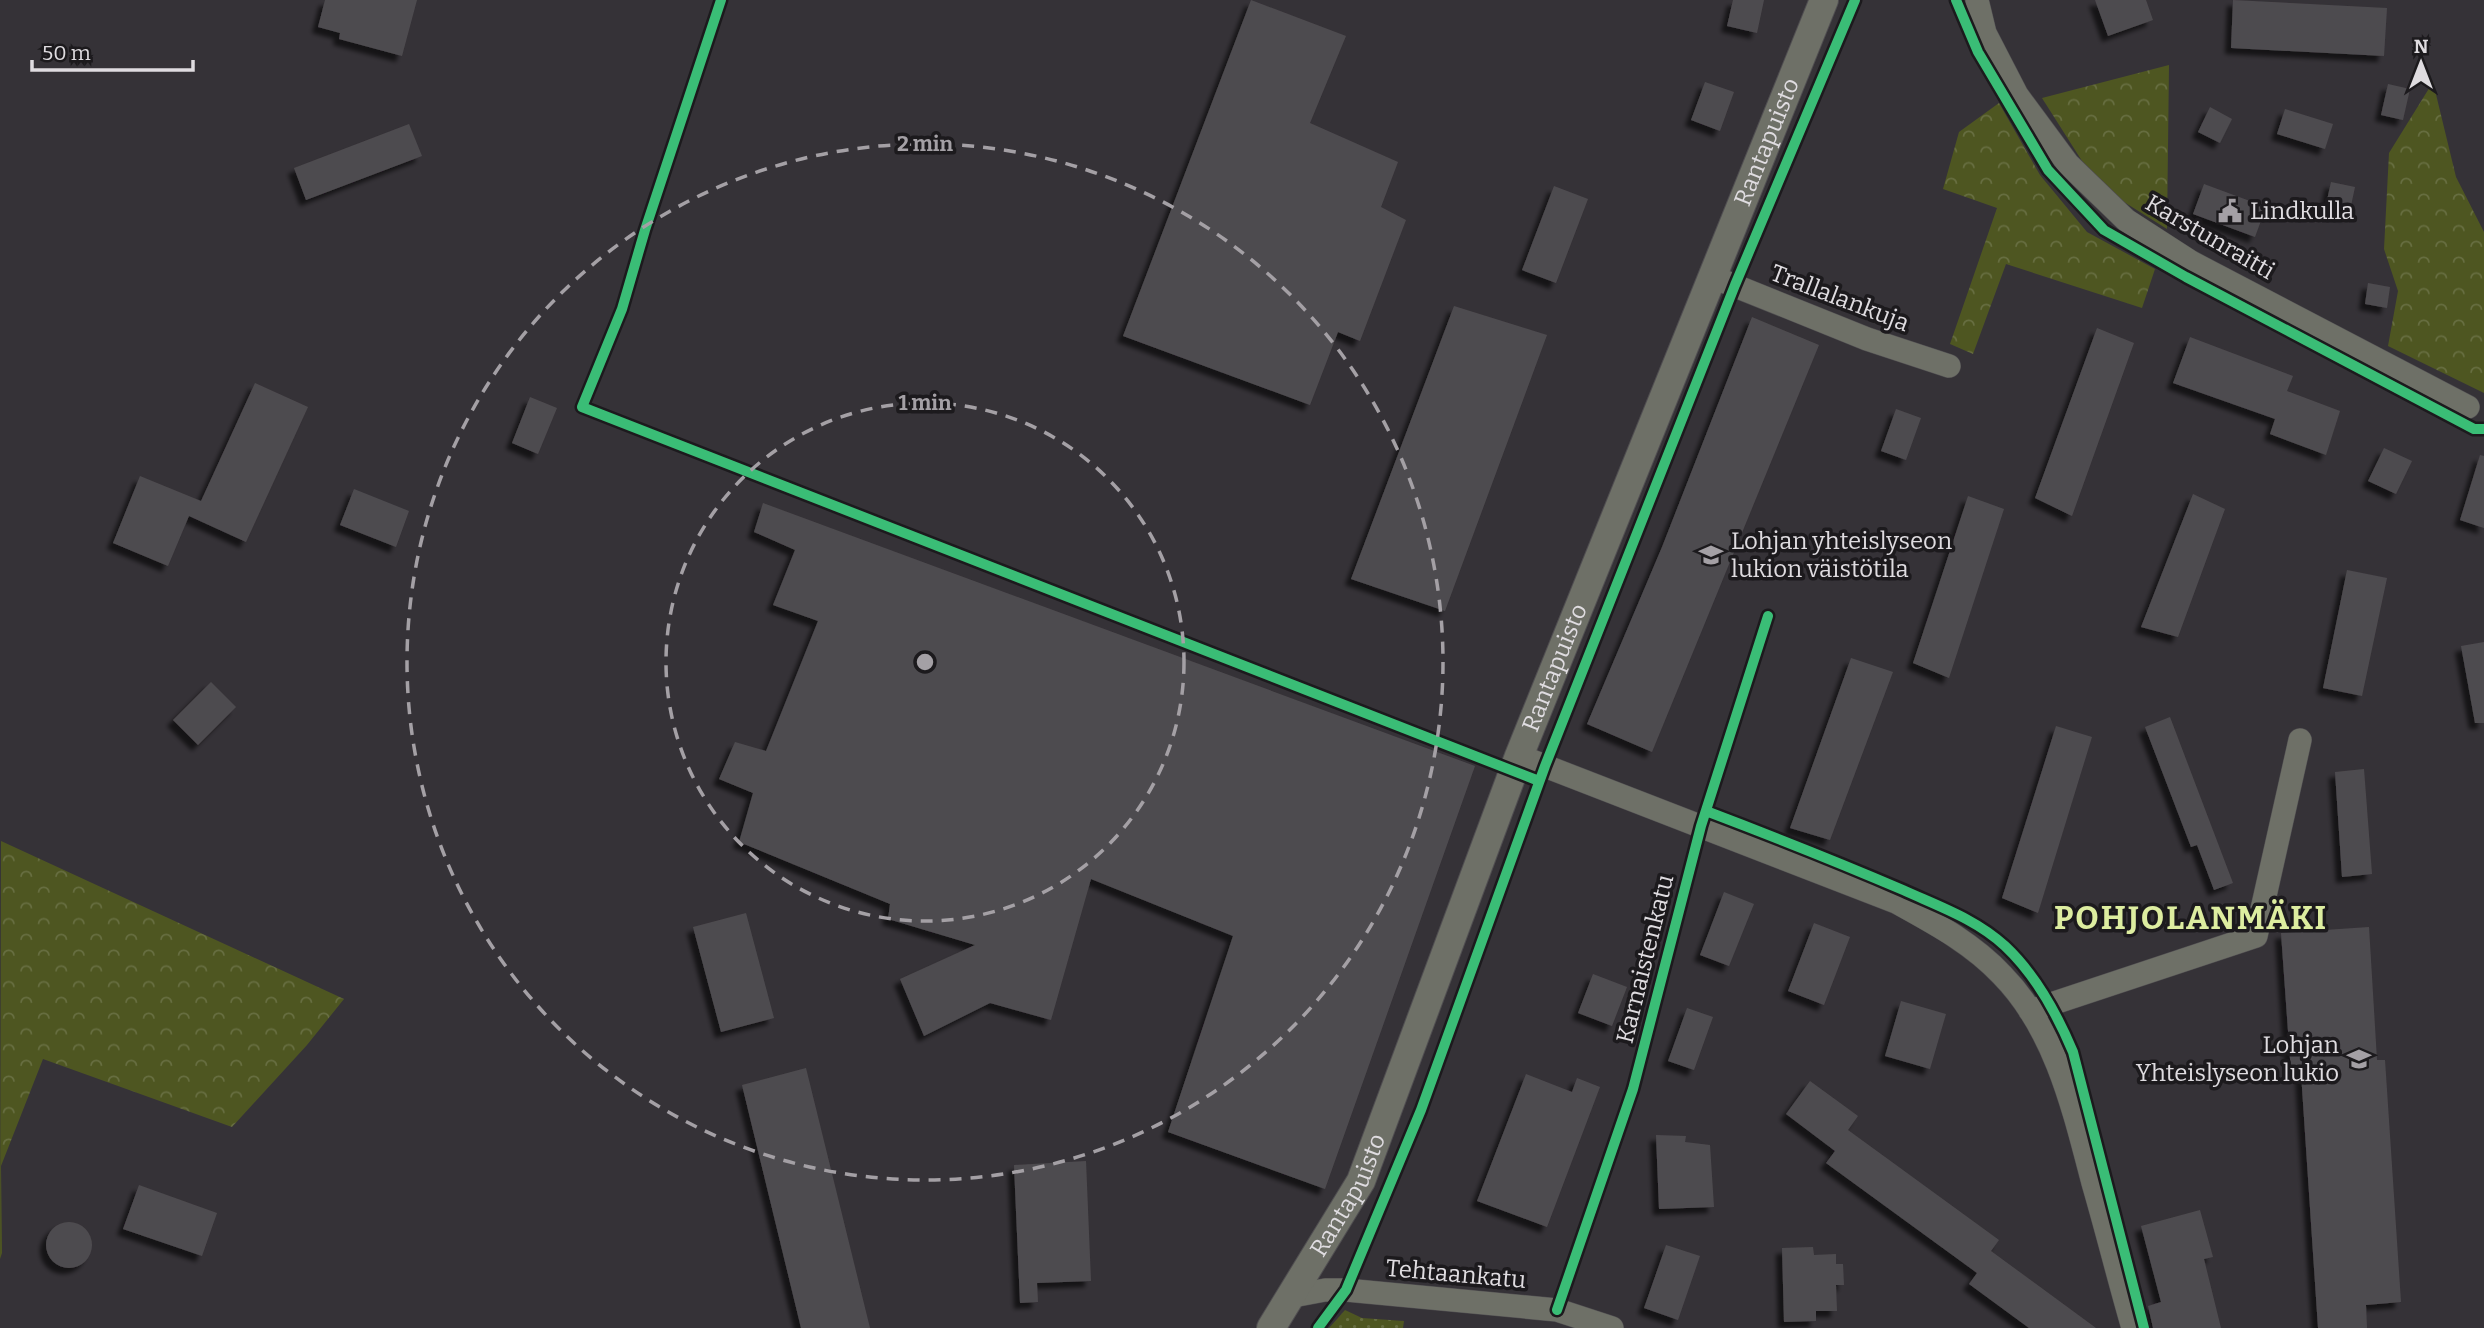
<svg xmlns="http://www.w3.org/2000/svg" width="2484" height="1328" font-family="Bitter,serif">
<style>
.grass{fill:url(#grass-dots)}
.forest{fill:url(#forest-crowns)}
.building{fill:#4e4b4f;filter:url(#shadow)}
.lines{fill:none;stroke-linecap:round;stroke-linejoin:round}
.minor-casing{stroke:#504e51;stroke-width:24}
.tertiary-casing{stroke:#504e51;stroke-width:30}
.minor{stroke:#6e7067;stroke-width:23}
.tertiary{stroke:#6e7067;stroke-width:28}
.cycleway-casing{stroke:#1c1a1d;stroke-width:15}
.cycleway{stroke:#3abd76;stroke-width:10}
.ring{fill:none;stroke:#a4a0a5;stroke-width:3.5;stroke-dasharray:12 9}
.labels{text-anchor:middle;stroke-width:7;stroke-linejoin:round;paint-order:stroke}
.street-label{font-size:24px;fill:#dfdce0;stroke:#1c1a1d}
.poi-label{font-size:24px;fill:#dfdce0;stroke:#1c1a1d;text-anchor:start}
.district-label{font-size:32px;font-weight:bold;letter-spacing:2px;fill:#ddeda0;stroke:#1c1a1d}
.centre{fill:#a4a0a5;stroke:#1c1a1d;stroke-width:3.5}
.ring-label{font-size:21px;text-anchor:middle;font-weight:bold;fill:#a4a0a5;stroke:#1c1a1d;stroke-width:7;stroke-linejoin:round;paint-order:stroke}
</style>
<defs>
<pattern id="grass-dots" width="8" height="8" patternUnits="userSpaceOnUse" patternTransform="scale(1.75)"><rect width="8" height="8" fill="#4e5621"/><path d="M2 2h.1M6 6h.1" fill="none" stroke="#676e41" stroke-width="1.8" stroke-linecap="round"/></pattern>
<pattern id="forest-crowns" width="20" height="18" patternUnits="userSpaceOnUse" patternTransform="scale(1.75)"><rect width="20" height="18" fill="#4e5621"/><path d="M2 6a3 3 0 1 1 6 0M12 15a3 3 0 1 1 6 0" fill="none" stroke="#676e41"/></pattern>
<filter id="shadow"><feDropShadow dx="-6" dy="6" stdDeviation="2" flood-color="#0009"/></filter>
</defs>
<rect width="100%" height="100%" fill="#353237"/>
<path class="grass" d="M1345 1310 1362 1318 1404 1321 1403 1328H1329Z"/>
<path class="forest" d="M2169 65 2167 229 2124 202 2082 161 2042 98Z
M2433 82 2456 177 2484 232V393L2388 346 2398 291 2384 249 2389 153Z
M1999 103 2040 175 2087 232 2155 269 2142 308 2006 264 1973 354 1950 344 1997 208 1943 189 1959 132Z
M1 841 344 999 307 1045 232 1127 43 1059 1 1166 2 1253 0 1259Z"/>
<path class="building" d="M325 0H417L402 56 339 39 340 33 318 27Z
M1251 0 1346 36 1310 123 1398 162 1381 207 1406 220 1360 341 1338 332 1310 405 1123 336Z
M1733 0H1764L1757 33 1727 26Z
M2095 0H2146L2153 20 2108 36Z
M2233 0 2387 8 2384 56 2231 48Z
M1705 82 1734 92 1720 131 1691 120Z
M2388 84 2410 89 2403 120 2381 115Z
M2210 107 2232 119 2220 143 2198 132Z
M2285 109 2333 124 2325 149 2277 134Z
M409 124 422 156 306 200 294 168Z
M2331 182 2355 187 2349 215 2325 209Z
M2204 184 2266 207 2255 237 2193 214Z
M1554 186 1588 199 1556 283 1522 270Z
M2368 283 2390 287 2387 308 2365 304Z
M1454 306 1547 335 1445 611 1351 579Z
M1752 317 1819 345 1652 752 1587 724 1662 547Z
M2097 328 2134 343 2072 516 2035 498Z
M2190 337 2293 376 2287 391 2340 411 2326 455 2270 434 2275 419 2173 383Z
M255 383 308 407 246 542 189 516 168 566 113 543 140 476 201 501Z
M530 397 557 408 538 454 512 443Z
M1896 409 1921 418 1906 460 1881 451Z
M2384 448 2412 461 2396 494 2368 481Z
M2480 455 2484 456V528L2460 520Z
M354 489 409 511 396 547 340 525Z
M2193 494 2225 509 2178 637 2141 627Z
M1968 496 2004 509 1949 678 1913 663Z
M763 503 1475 766 1325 1189 1168 1132 1233 936 1091 879 1051 1020 990 1003 924 1036 900 979 975 945 888 919 890 904 739 842 753 793 719 779 735 742 766 751 818 621 773 605 795 550 754 532Z
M2347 570 2387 578 2362 696 2323 688Z
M2484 642V723H2475L2461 646Z
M1851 658 1893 672 1830 840 1790 828Z
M211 682 236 707 198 745 173 720Z
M2170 717 2233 883 2214 890 2197 845 2191 847 2145 727Z
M2056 726 2092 737 2038 913 2002 898Z
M2364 769 2372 874 2342 877 2335 772Z
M1724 892 1754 904 1729 966 1700 955Z
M746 913 774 1018 721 1032 693 927Z
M1814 923 1850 937 1824 1005 1788 991Z
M2369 927 2377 1060H2385L2401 1302 2366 1305 2367 1328H2318L2301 1073H2291L2281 933Z
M1593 974 1627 987 1612 1026 1578 1013Z
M1901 1001 1946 1014 1930 1069 1885 1056Z
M1687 1008 1713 1017 1694 1070 1668 1061Z
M806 1068 870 1328H801L742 1085Z
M1526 1074 1572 1092 1577 1078 1600 1087 1547 1227 1477 1201Z
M1810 1081 1858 1116 1848 1130 1999 1240 1991 1251 2096 1328H2029L1969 1284 1977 1273 1826 1163 1835 1151 1786 1114Z
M1656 1135 1686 1136 1685 1142 1710 1145 1714 1207 1659 1209Z
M1086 1161 1091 1281 1037 1283 1038 1302 1020 1303 1014 1165Z
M139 1185 217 1213 202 1256 123 1229Z
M2200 1210 2213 1257 2204 1259 2221 1328H2153L2148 1306 2161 1302 2141 1226Z
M46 1245a23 23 0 1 1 46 0a23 23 0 1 1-46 0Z
M1666 1245 1700 1256 1678 1320 1644 1308Z
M1813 1247 1814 1255 1836 1254V1264H1843L1844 1285H1836L1837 1311H1816V1321L1784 1322 1782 1248Z"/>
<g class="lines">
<g class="minor-casing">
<path id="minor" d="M1977 0 1985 33 2017 95 2068 164 2126 220 2191 262 2468 407
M1713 277 1867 339 1949 366
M1519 756 1896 902C1934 923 1972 943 2002 975 2056 1030 2074 1111 2093 1183 2107 1231 2119 1280 2133 1328
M2030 1011 2256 936 2300 740
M1293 1296 1325 1290H1346L1557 1310 1612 1328"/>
</g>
<g class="tertiary-casing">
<g id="tertiary">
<path id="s1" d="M1271 1328 1361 1181 1519 756 1824 0"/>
</g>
</g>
<use href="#minor" class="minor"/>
<use href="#tertiary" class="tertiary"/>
<g class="cycleway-casing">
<path id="cycleway" d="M721 0 645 230 622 309 582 407 1539 781
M1956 0 1978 52 2048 170 2104 230 2186 277 2474 429H2484
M1706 811C1772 836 1838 862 1903 890 1938 906 1976 919 2005 946 2035 974 2057 1014 2073 1052L2144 1328
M1557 1310 1633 1089 1701 826 1768 616
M1318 1328 1346 1290 1421 1110 1545 766 1735 285 1855 0"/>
</g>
<use href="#cycleway" class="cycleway"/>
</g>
<g class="ring">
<circle cx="925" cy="662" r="259"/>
<circle cx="925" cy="662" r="518"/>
</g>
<defs>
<g id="civic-bare" transform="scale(1.89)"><path d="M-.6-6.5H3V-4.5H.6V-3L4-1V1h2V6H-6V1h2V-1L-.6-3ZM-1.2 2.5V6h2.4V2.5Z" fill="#a4a0a5" stroke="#1c1a1d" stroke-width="2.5" paint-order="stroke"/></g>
<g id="school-bare" transform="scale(1.89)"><path d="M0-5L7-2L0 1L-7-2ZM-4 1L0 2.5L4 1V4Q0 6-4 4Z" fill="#a4a0a5" stroke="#1c1a1d" stroke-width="2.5" paint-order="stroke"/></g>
</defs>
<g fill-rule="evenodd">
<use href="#civic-bare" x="2230" y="211"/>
<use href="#school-bare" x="1711" y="555"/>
<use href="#school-bare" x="2359" y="1059"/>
</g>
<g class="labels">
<g class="street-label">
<text dy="8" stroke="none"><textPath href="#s1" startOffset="1288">Rantapuisto</textPath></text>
<text transform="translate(2210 237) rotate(30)" y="8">Karstunraitti</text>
<text transform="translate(1840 298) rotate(21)" y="8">Trallalankuja</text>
<text dy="8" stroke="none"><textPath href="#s1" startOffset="721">Rantapuisto</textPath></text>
<text transform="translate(1645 959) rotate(-76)" y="8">Karnaistenkatu</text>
<text dy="8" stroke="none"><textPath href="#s1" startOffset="154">Rantapuisto</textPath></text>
<text transform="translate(1456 1274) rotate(5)" y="8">Tehtaankatu</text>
</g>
<g class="poi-label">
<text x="2250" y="219">Lindkulla</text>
<text x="1731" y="549">Lohjan yhteislyseon<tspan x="1731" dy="28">lukion väistötila</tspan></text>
<text x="2339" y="1053" text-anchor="end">Lohjan<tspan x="2339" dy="28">Yhteislyseon lukio</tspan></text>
</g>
<g class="district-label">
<text x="2191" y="929">POHJOLANMÄKI</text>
</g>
</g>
<circle cx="925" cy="662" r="10" class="centre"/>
<g class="ring-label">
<text x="925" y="151">2 min</text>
<text x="925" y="410">1 min</text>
</g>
<g transform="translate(2421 63)" stroke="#1c1a1d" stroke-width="5" paint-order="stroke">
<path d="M0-5L12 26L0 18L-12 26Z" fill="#dfdce0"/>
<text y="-10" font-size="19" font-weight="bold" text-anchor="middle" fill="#dfdce0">N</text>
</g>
<path d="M32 60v10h161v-10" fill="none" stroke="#dfdce0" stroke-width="3.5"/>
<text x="42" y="60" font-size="21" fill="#dfdce0" stroke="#1c1a1d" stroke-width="5" paint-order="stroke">50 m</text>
</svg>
